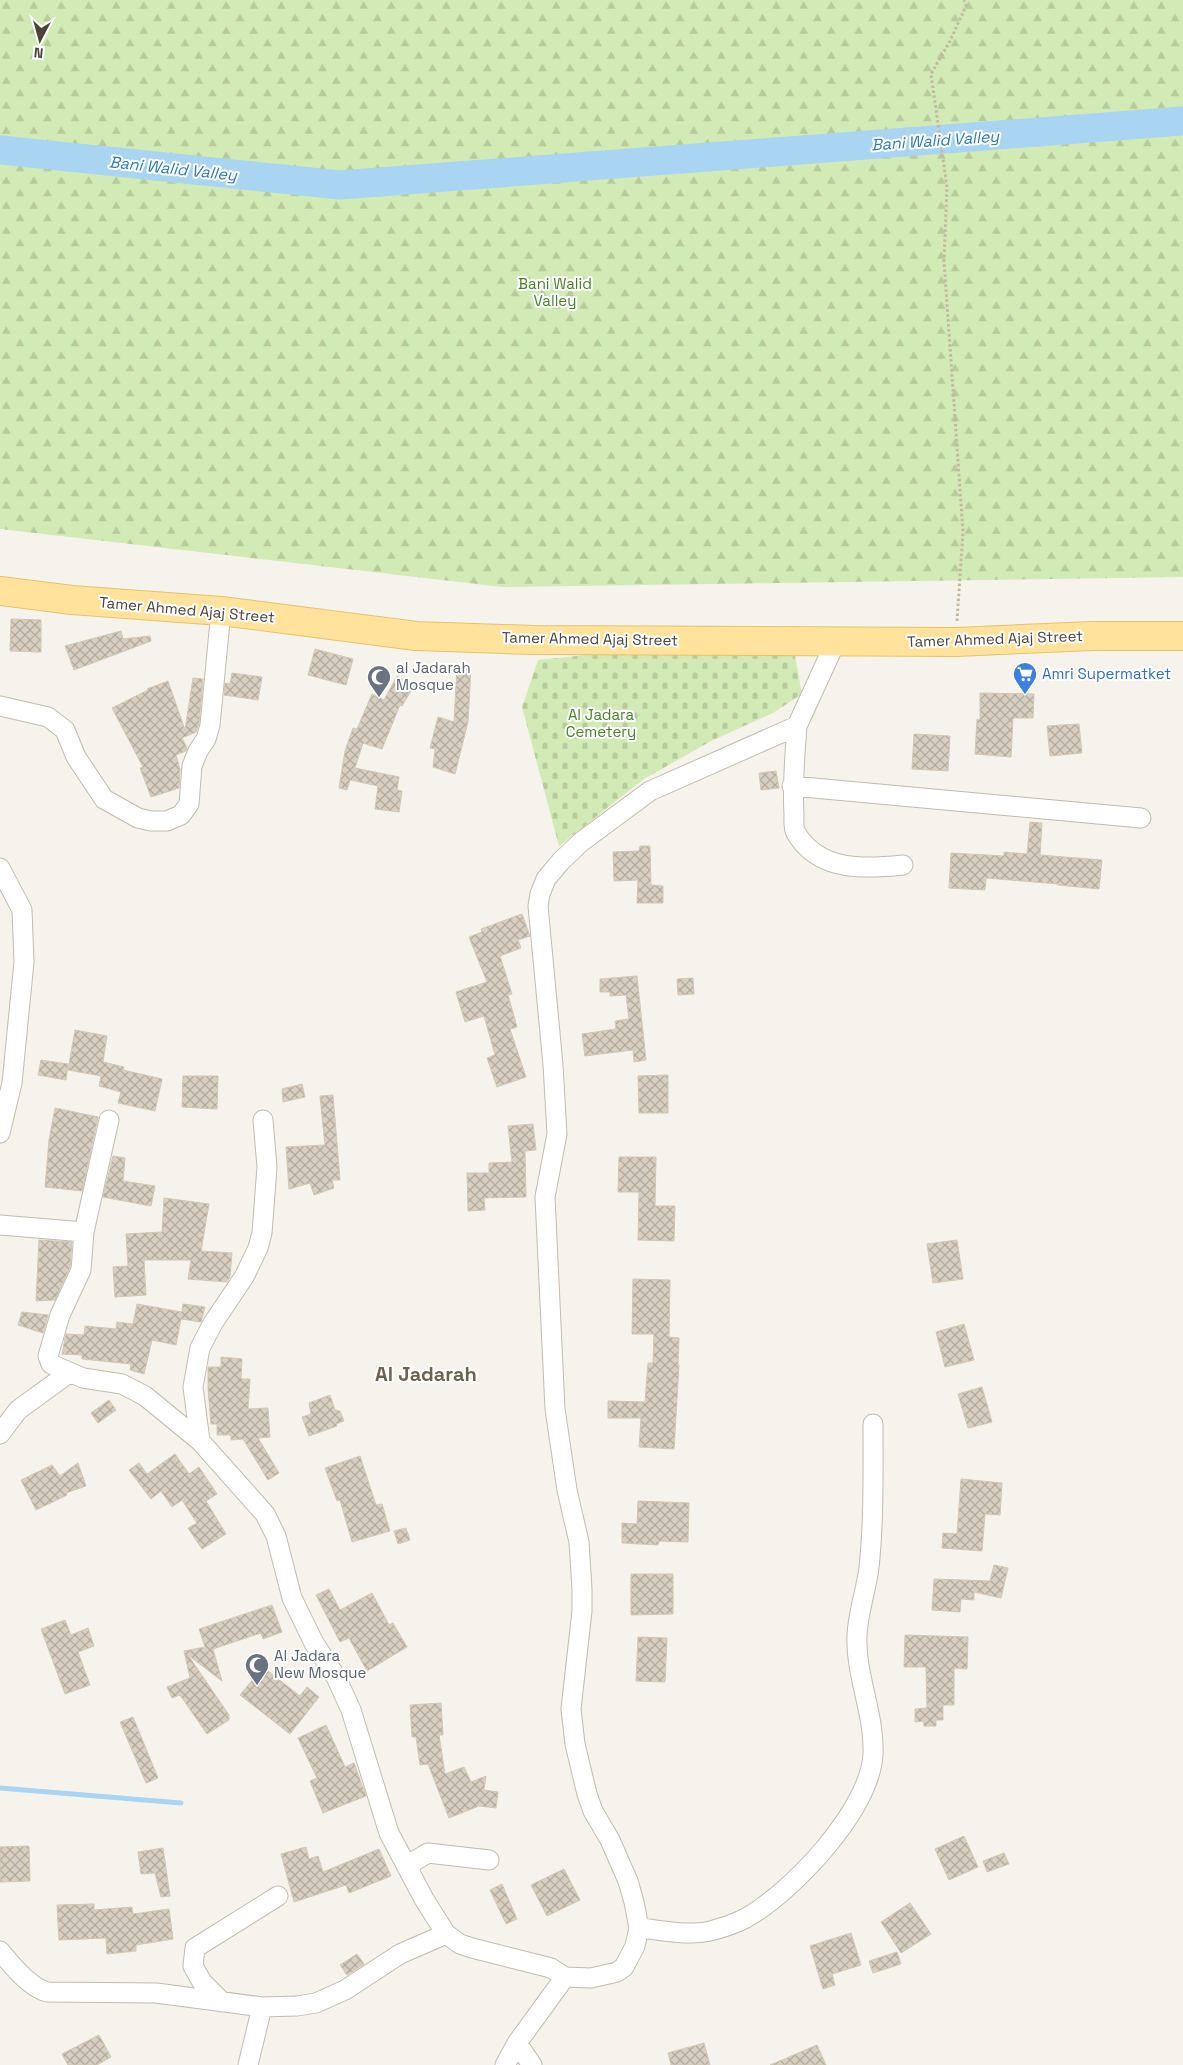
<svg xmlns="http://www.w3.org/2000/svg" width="1183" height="2065" font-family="'Space Grotesk',sans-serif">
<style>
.forest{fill:url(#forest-firs)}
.cemetery{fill:url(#cemetery-stones)}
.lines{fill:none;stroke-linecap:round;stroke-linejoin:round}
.stream{stroke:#a9d4f2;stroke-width:5}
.river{stroke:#a9d4f2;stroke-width:29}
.building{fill:url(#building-cross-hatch);stroke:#d3c7b4}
.street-casing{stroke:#c2bbae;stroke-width:21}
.primary-casing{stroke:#e6c16a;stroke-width:30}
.path{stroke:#c4b79f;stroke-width:3;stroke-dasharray:2.5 2.5;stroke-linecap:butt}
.street{stroke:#fff;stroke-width:19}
.primary{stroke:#ffe39c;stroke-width:28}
.labels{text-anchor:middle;stroke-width:4;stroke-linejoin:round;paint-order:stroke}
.park-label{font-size:15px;fill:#4a7f2a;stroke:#fff}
.street-label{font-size:15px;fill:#4b4439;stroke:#fff}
.worship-label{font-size:15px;fill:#5b616d;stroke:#fff;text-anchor:start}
.shop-label{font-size:15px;fill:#366cbe;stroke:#fff;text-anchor:start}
.water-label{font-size:16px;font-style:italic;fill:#2e7ab2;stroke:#fff}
.district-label{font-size:20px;font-weight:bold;fill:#6e6250;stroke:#fff}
</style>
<defs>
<pattern id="forest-firs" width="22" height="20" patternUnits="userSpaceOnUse" patternTransform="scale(1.25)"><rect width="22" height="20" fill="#d2eab5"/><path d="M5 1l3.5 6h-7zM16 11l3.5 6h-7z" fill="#b6ca9c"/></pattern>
<pattern id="cemetery-stones" width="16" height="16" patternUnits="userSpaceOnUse" patternTransform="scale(1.25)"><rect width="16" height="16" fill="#d2eab5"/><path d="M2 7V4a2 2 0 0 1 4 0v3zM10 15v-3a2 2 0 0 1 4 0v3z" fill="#b6ca9c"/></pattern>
<pattern id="building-cross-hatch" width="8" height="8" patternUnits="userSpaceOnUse" patternTransform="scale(1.25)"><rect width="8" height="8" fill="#d8cfc1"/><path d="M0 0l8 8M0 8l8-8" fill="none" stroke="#b1aa9e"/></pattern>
</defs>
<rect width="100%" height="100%" fill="#f6f3ec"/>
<path class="forest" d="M0 0H1183V577L502 587 0 529Z"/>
<path class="cemetery" d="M673 646 794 650 802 694 773 713 711 741 644 779 559 846 522 707 538 660Z"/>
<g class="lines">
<path class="stream" d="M0 1788 181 1803"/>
<path class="river" d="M0 150 340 185 1183 121"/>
</g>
<path class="building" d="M11 619 41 620V652L10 651Z
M121 631 123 639 150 636 151 641 74 670 65 646Z
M315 649 353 659 346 685 308 675Z
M457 667H471L468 722 455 774 433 767 435 749 430 748 438 717 454 722Z
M232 673 262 677 258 700 224 695 225 683 230 684Z
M397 676 414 686 402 706 400 705 382 749 363 743 355 768 399 777 397 790 402 791 399 812 375 809 378 786 350 780 347 790 339 788 345 751 353 728 357 729 372 694 384 700Z
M193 678 203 679 199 723 196 732 182 738 187 748 186 751 176 755 180 769 179 788 151 797 140 768 143 767 112 708 148 690 147 689 168 681 185 730Z
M980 693 1034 694 1033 718H1013L1011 757 975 754 977 719 980 720Z
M1079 724 1082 753 1050 756 1047 726Z
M914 734 950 736 948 771 912 769Z
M776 771 779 788 761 790 759 773Z
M1030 822 1042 823 1040 855 1102 860 1099 889 1058 885V884L986 878 985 890 949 888 951 853 1004 856V852L1027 854Z
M640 846H650L651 885 663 886V903H637L638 880 614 881 613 852 639 851Z
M522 914 530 936 518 940 521 948 500 956 512 994 508 995 517 1027 510 1029 526 1077 497 1087 487 1058 495 1055 484 1016 465 1022 456 992 487 982 469 937 482 932 481 929Z
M637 976 646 1060 634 1062 633 1050 585 1056 582 1034 616 1029 615 1021 629 1019 626 995 610 996V992H600V979Z
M693 978 694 994 678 995 677 979Z
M75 1030 107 1036 103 1062 124 1067 123 1070 162 1079 155 1111 118 1103 121 1092 99 1086 101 1076 68 1070Z
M41 1060 68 1064 66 1080 38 1075Z
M668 1075V1113H639L638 1076Z
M183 1076H218L217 1109 182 1107Z
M302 1084 305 1097 283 1102 282 1089Z
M333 1095 340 1180H332L334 1188 314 1195 310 1183 289 1189 286 1147 325 1145 320 1096Z
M55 1108 98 1117 82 1191 45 1187 49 1140Z
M533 1124 536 1150 525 1151 526 1197 484 1198 485 1210 468 1211 467 1173H489V1163L512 1162 508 1126Z
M113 1156 125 1158 123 1181 155 1186 151 1206 103 1197Z
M619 1157H656L655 1206H675L674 1241 638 1240 639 1192H618Z
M164 1198 209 1204 201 1251 232 1253 230 1277 227 1282 188 1279 191 1260H144L146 1295 115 1297 113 1267 128 1266 126 1234 162 1232Z
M39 1240 72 1242 70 1267 55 1300 36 1301Z
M957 1240 963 1279 933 1283 927 1244Z
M633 1279 670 1280 669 1337 679 1338 678 1365H679L674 1449 639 1447 641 1418H608V1401L645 1402 648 1363H653L654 1334H632Z
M137 1304 182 1312 183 1304 205 1307 201 1322 181 1319 176 1345 152 1340 144 1374 130 1370 131 1364 82 1359V1355L62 1354 66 1334 84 1335 85 1326 116 1329 117 1322 133 1324Z
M22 1312 48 1315 43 1333 18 1325Z
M964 1324 974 1360 945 1367 936 1332Z
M221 1357 242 1359 241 1379H250L248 1409 268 1408 270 1437 258 1438 279 1473 268 1480 243 1439 231 1440V1435H217V1424H211L208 1389V1367H221Z
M982 1387 992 1422 968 1428 958 1394Z
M330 1395 335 1410 340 1411 344 1421 336 1424 337 1426 309 1436 302 1417 311 1414 309 1403Z
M109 1400 116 1410 98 1423 91 1413Z
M175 1454 189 1474 199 1467 217 1494 206 1501 226 1534 202 1549 188 1528 197 1523 182 1500 172 1507 161 1491 151 1499 129 1470 139 1463 147 1474Z
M360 1456 376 1505 382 1504 390 1531 352 1542 340 1500 337 1501 325 1468Z
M78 1463 86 1486 66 1493 67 1495 36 1510 21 1480 52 1465 60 1476Z
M961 1479 1002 1483 1000 1515 985 1514 982 1551 942 1548 943 1533 957 1534Z
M638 1501 689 1503 688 1542 659 1541 658 1545 622 1543V1523L637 1524Z
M406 1528 410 1540 398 1544 394 1531Z
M994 1565 1008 1568 1001 1598 974 1592V1600L961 1599 960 1612 932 1610 934 1579 990 1581Z
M631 1574H673V1614L631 1615Z
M329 1589 340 1610 372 1593 389 1625 393 1623 407 1647 367 1671 349 1638 340 1642 316 1595Z
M272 1605 282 1632 263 1639 261 1633 213 1649 222 1681 188 1655 229 1715V1720L207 1734 180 1695 172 1698 167 1687 190 1678 184 1651 205 1647 199 1629Z
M65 1620 71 1635 88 1628 94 1646 78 1652 90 1685 65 1694 41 1629Z
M905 1635 968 1637 967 1669 954 1668V1705H943V1720H936V1726H924L923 1721 915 1722V1709L927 1708 926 1667H904Z
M638 1637 667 1638 665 1682 636 1681Z
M263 1667 300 1696 307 1687 319 1697 290 1734 240 1695Z
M441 1703 443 1735H439L445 1774 464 1767 471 1782 486 1776 484 1790 498 1792 496 1808 479 1806 449 1818 428 1764 420 1765 416 1737H412L410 1705Z
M133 1717 158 1778 146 1783 120 1722Z
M326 1725 345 1767 354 1763 366 1796 323 1813 310 1781 317 1778 298 1738Z
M964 1836 978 1867 949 1880 935 1849Z
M29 1846 30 1881 0 1882V1847Z
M306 1847 309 1859 318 1856 323 1872 379 1849 391 1876 349 1893 346 1885 294 1902 281 1854Z
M163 1848 170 1896 161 1897 155 1873 141 1874 138 1852Z
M1004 1853 1009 1864 987 1872 983 1861Z
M564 1869 580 1900 547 1916 531 1885Z
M502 1884 517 1919 506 1924 490 1890Z
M910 1903 931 1934 901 1953 881 1922Z
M94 1904V1910L132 1907 133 1914 169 1909 173 1939 136 1945V1951L107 1954 106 1938 59 1940 57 1905Z
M851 1933 861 1965 832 1974 835 1985 823 1989 810 1946Z
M897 1952 901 1964 873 1973 869 1961Z
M357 1954 364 1964 347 1975 340 1965Z
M99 2035 111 2057 97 2065H68L62 2054Z
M704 2043 710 2065H671L668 2053Z
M817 2045 826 2065H770Z"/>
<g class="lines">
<g class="street-casing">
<path id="street" d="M0 706 48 717 65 730 76 757 104 799 138 818 151 821H167L181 815 189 804 192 766 198 751 206 739 210 725 221 611
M797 726C795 755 792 784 794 814 794 820 793 828 796 833 819 872 865 869 903 865
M792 786 1141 818
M0 868 22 910 24 962 12 1083 0 1133
M109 1120 84 1232 81 1270 60 1315 48 1356 51 1364 83 1378 122 1384 145 1396 200 1441 265 1514 276 1536 292 1598 314 1643 336 1677 351 1710 389 1833 424 1899 446 1934 460 1944 472 1948 551 1968 565 1977 591 1978 617 1972 624 1967 635 1946 639 1928 634 1902 628 1881 610 1840 593 1811 587 1794 575 1744 571 1709 582 1611V1589L579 1542 567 1490 555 1409 545 1197 557 1134 553 1065 538 906 540 894 546 879 561 861 581 842 650 791 797 726 836 641
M0 1225 84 1232
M0 1434 18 1410 69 1373
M200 1441 193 1387 200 1348 213 1323 244 1277 258 1248 262 1233 267 1167 263 1120
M410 1873 411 1863 428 1853 489 1860
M639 1928C662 1930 691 1937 714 1930 725 1927 736 1923 746 1918 793 1891 869 1811 873 1755 875 1714 855 1675 857 1635 858 1612 866 1591 869 1568 874 1520 873 1472 873 1424
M0 1951C12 1965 29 1987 47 1992L156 1993 262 2007 297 2006 316 2003 345 1990 400 1954 446 1934
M222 2002 202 1982 193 1966 195 1948 278 1896
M517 2043 532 2065
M248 2065 262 2007
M505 2065 517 2043 565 1977"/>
</g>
<g class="primary-casing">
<path id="primary" d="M0 591 72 600 221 611 416 636 534 640 956 642 1092 636H1183"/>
</g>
<path class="path" d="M957 621 963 532 944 261 947 187 931 74 950 41 966 6 964 0"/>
<use href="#street" class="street"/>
<use href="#primary" class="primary"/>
</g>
<defs>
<g id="supermarket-pin" transform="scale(1.25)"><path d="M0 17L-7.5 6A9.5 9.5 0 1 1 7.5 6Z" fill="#3f7fe0" stroke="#fff"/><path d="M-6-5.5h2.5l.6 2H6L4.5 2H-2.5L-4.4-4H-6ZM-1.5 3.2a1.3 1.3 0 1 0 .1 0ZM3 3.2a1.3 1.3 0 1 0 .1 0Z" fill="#fff"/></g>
<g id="mosque-pin" transform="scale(1.25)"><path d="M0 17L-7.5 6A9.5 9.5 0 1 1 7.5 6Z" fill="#6b7280" stroke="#fff"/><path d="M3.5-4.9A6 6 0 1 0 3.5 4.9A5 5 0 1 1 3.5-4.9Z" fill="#fff"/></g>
</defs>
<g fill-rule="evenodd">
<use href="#supermarket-pin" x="1025" y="674"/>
<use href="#mosque-pin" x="379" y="677"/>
<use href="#mosque-pin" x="257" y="1665"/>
</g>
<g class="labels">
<g class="park-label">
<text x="555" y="289">Bani Walid<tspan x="555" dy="17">Valley</tspan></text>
<text x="601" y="720">Al Jadara<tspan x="601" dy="17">Cemetery</tspan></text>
</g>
<g class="street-label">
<text transform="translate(187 610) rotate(5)" y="5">Tamer Ahmed Ajaj Street</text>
<text transform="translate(590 639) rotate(1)" y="5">Tamer Ahmed Ajaj Street</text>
<text transform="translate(995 639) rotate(-2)" y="5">Tamer Ahmed Ajaj Street</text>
</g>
<g class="worship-label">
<text x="396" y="673">al Jadarah<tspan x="396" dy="17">Mosque</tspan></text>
<text x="274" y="1661">Al Jadara<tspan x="274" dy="17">New Mosque</tspan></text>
</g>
<g class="shop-label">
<text x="1042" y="679">Amri Supermatket</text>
</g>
<g class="water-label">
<text transform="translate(935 140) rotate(-4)" y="6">Bani Walid Valley</text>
<text transform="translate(173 168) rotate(6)" y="6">Bani Walid Valley</text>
</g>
<g class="district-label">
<text x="426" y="1381">Al Jadarah</text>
</g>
</g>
<g transform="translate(40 40) rotate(186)" stroke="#ffffff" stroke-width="4" paint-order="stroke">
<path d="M0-4L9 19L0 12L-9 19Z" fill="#4b4439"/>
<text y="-8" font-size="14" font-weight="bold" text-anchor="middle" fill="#4b4439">N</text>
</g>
</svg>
